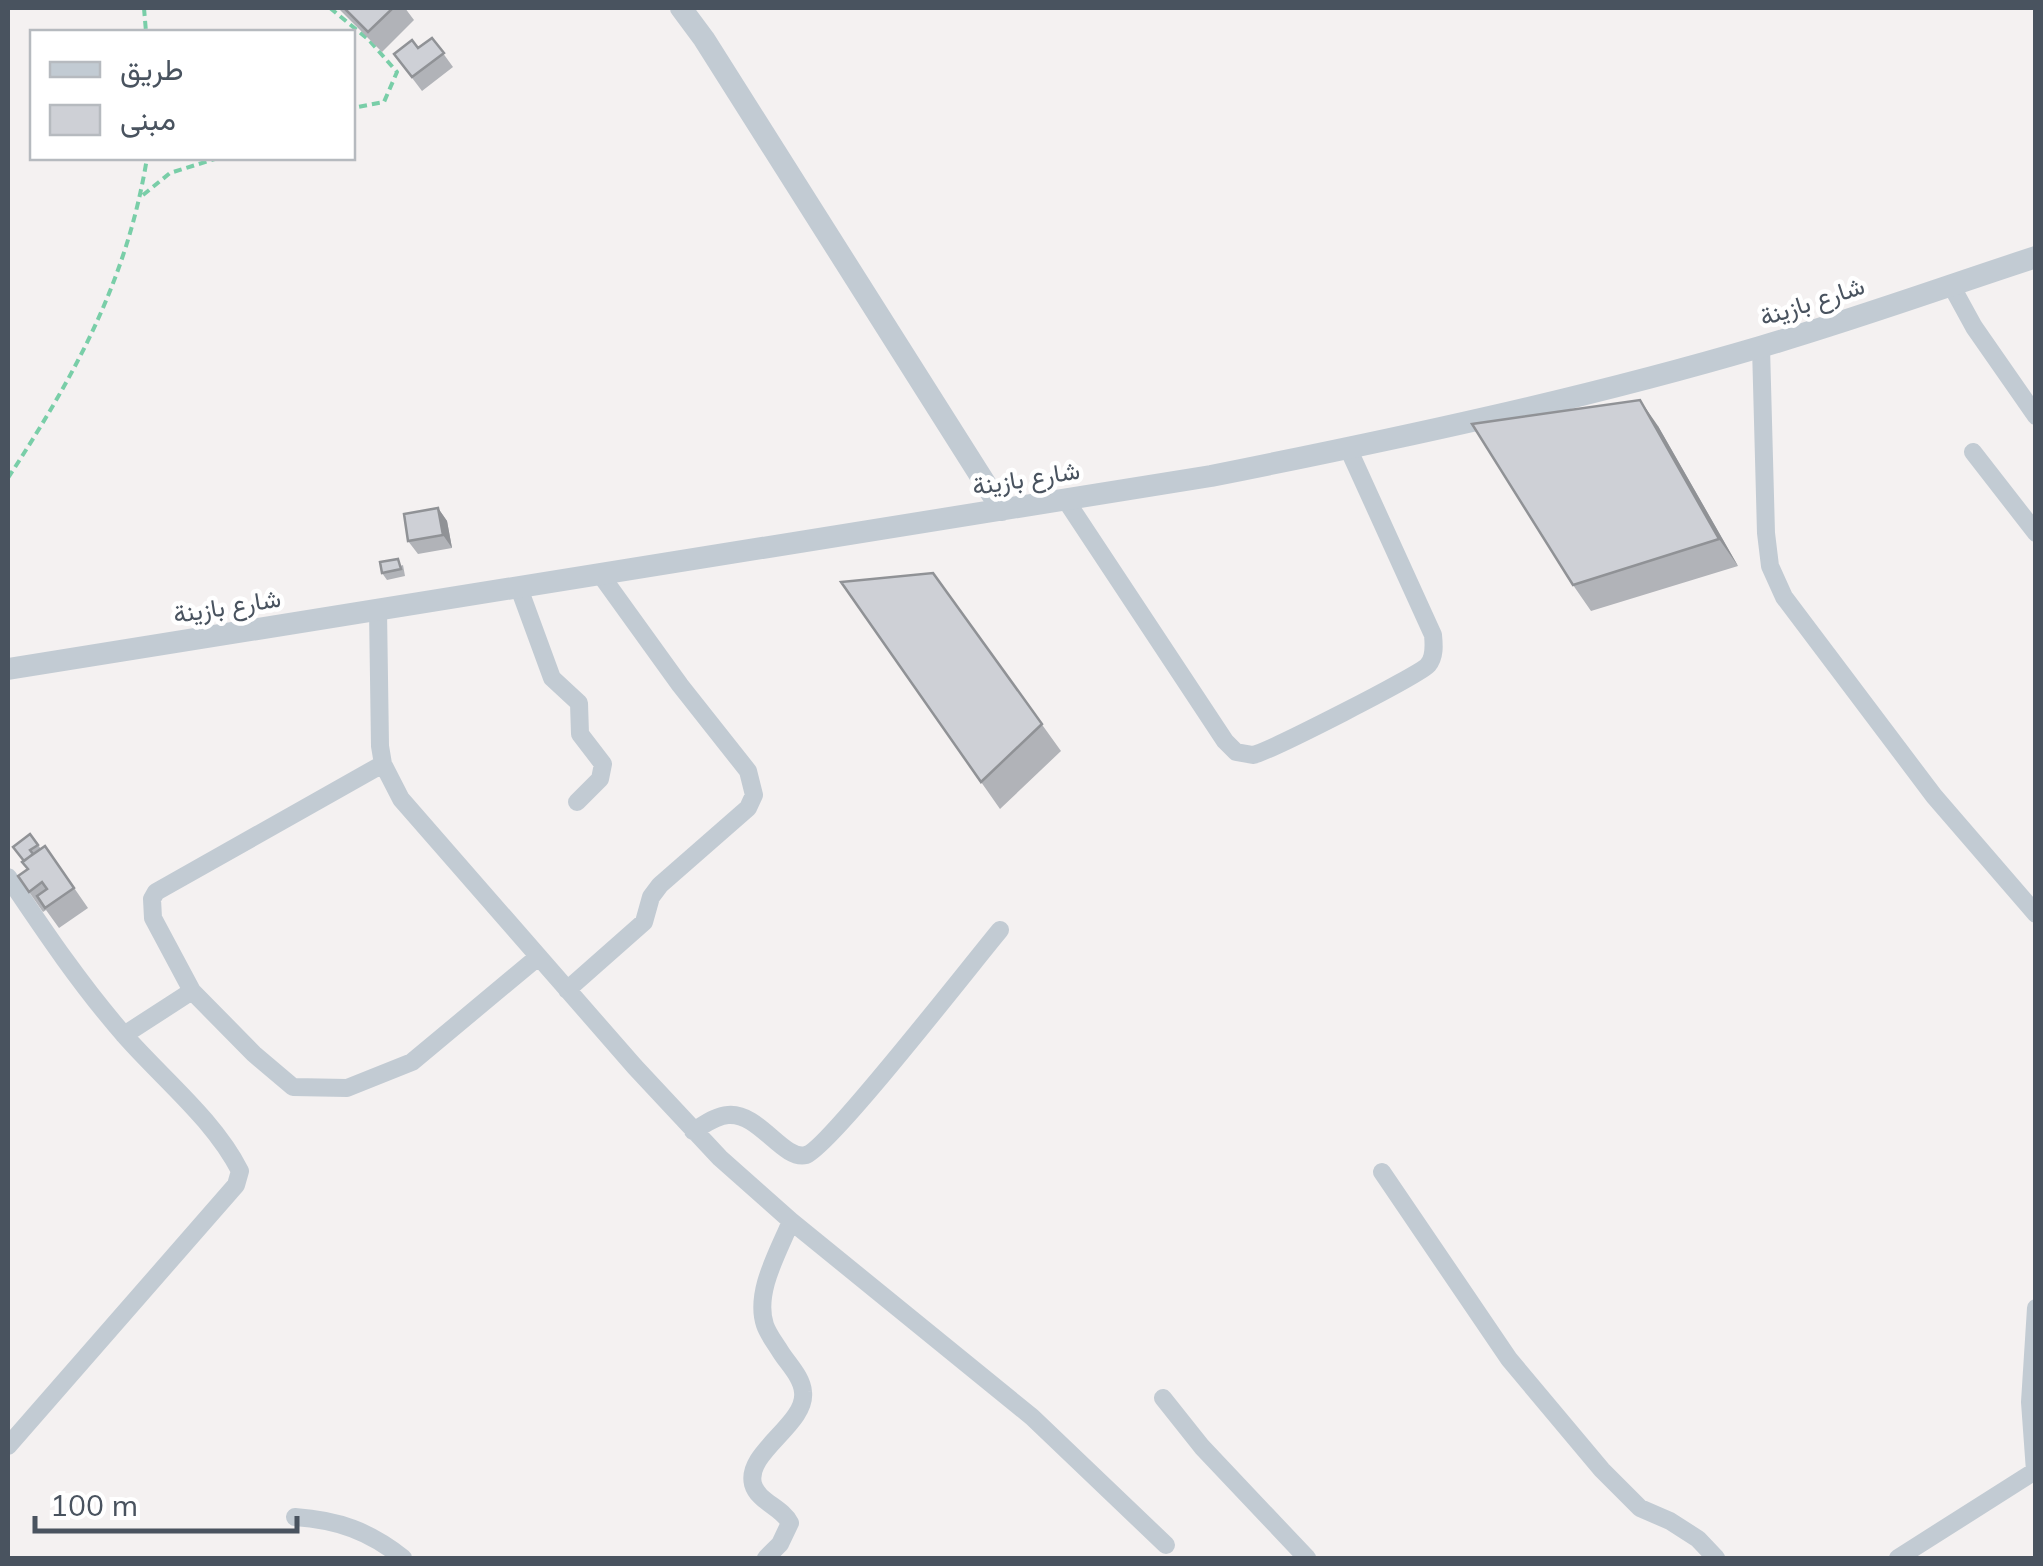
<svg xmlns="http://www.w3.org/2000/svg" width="2043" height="1566" font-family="Mulish,Vazirmatn,sans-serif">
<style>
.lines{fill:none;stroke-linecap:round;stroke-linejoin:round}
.path{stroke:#79cea8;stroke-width:4;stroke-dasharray:8 5;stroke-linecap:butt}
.minor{stroke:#c2cbd3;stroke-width:18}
.tertiary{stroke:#c2cbd3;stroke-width:22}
.wall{fill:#b1b3b8}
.shaded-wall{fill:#909296}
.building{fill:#ced0d6;stroke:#909296;stroke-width:2.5}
.labels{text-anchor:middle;stroke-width:9;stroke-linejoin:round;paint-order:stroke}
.street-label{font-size:25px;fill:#49535f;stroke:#fff}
</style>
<rect width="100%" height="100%" fill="#f4f1f1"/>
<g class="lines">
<path class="path" d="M144 8 146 32
M330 8 369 40 397 72 384 102 352 108
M143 195 170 173 218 158
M8 478C75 375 127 281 147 158"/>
<path class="minor" d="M1951 285 1974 327 2036 416
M1761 347 1766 533 1770 566 1784 597 1934 796 2036 914
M1973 452 2036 533
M1065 499 1225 741 1236 752 1253 755C1268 752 1420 675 1428 665 1435 657 1434 645 1433 635L1348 448
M519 588 552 678 579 703 580 734 603 764 600 779 577 802
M378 610 380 746 383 764 401 799 635 1067 720 1158 791 1221 1032 1417 1166 1545
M383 764 156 892 152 899 153 918 192 991 254 1054 293 1087 347 1088 412 1062 538 957
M8 877C45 932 82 987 126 1037 164 1080 214 1120 240 1171L236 1185 8 1446
M567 990 644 922 651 897 660 885 748 808 754 795 748 771 680 685 600 574
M124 1035 192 991
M693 1131C704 1125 715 1116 728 1115 759 1112 783 1161 806 1155 828 1149 974 961 1000 930
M1382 1172 1509 1359 1602 1470 1640 1508 1670 1521 1698 1539 1716 1558
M1163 1398 1202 1447 1307 1558
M295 1517C338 1520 369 1531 403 1558
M766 1558 780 1544 790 1523C782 1507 758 1502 753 1484 745 1452 807 1424 803 1392 802 1377 788 1364 780 1351 775 1343 768 1334 765 1325 754 1292 779 1251 791 1221
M1898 1558 2035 1471 2030 1402 2036 1308"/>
<path class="tertiary" d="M681 8 704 39 1002 510
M8 669 1211 476C1396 439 1580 400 1760 347 1853 320 1944 287 2036 257"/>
</g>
<path class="wall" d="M338 8H405L414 20 382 52Z
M432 38 453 67 422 91 394 54 418 48Z
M1658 426 1738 566 1591 611 1573 585Z
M438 508 447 521 452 548 418 554 408 541Z
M403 565 405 576 387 580 382 573Z
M933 573 1061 751 1000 809 841 582Z
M30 834 41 849 45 846 88 908 59 928 46 910 43 912 18 876 28 869Z"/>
<path class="shaded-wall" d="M1640 400 1658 426 1738 566 1719 539Z
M438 508 447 521 452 548 443 535Z"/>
<path class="building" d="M344 8H393L368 32Z
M432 38 444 53 412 77 394 54 412 40 418 48Z
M1640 400 1719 539 1573 585 1472 424Z
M438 508 443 535 408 541 404 514Z
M398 559 401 569 382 573 380 562Z
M933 573 1042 724 981 782 841 582Z
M30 834 38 845 30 850 33 854 24 861 13 847Z
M45 846 74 888 45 908 37 896 47 889 42 882 29 892 18 876 28 869 22 862Z"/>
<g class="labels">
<g class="street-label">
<text transform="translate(1812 301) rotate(-18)" y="9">شارع بازينة</text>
<text transform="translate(1026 478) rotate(-9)" y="9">شارع بازينة</text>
<text transform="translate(227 606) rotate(-9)" y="9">شارع بازينة</text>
</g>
</g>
<rect width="2043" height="1566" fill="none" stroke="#49535f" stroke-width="20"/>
<rect x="30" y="30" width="325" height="130" fill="#ffffff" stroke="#b6babf" stroke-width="2.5"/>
<rect x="50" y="62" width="50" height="15" fill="#c2cbd3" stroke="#b6babf" stroke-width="2.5"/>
<text x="120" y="80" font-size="30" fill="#49535f">طريق</text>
<rect x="50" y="105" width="50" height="30" fill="#ced0d6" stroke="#b6babf" stroke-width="2.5"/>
<text x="120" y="130" font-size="30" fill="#49535f">مبنى</text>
<path d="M35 1516v15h262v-15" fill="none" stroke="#49535f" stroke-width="5"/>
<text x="50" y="1516" font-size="30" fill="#49535f" stroke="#ffffff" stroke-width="8" paint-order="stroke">100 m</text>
</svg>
